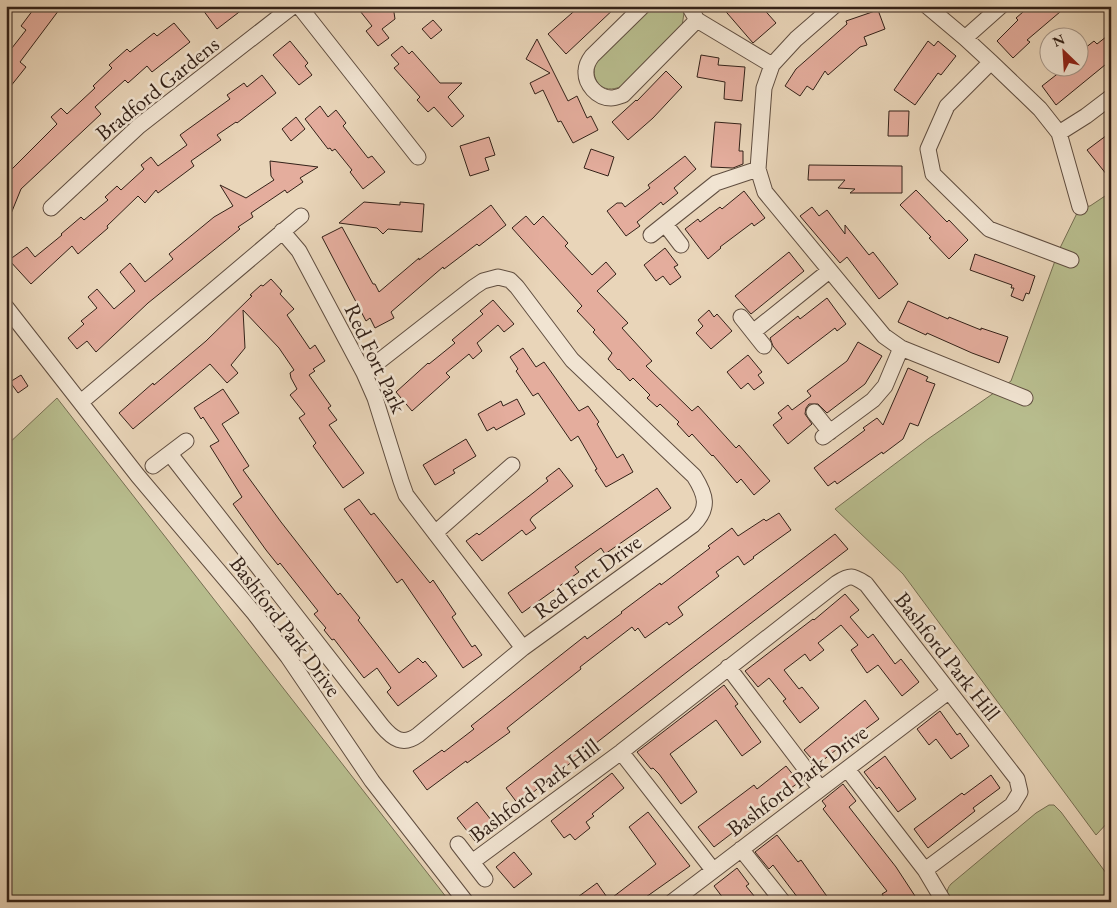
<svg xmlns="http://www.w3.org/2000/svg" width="1117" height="908" font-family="'EB Garamond',serif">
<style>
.green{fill:#b8bd8e;stroke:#766f53}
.building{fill:#e4ad9d;stroke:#332118}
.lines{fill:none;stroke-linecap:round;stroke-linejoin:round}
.minor-casing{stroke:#604e40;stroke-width:17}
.minor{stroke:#f1e4d2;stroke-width:15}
.labels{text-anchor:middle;stroke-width:5;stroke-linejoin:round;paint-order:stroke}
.street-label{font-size:22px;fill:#332118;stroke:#f1e4d2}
</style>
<rect width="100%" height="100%" fill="#e9d5b9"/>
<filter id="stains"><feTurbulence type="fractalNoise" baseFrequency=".004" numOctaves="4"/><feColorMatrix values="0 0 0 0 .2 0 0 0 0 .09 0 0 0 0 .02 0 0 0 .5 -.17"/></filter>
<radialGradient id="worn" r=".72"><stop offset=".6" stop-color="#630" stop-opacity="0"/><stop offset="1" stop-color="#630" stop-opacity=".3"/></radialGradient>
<path class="green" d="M651 6H681L684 13 682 26 622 86C602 96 588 79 597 60Z
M1111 192V819L1096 835 903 574 835 509 928 439 1011 381 1059 250 1080 207 1090 206Z
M57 398 450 902H6V446Z
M1049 805H1054L1061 812 1109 877 1111 882 1110 902H952C947 895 945 891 951 884L1036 813Z"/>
<path class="building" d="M36 6H62L20 62 26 67 6 92V52L8 53 26 30 21 26Z
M200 6H247L217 29Z
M356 6H393L395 19 382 29 389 38 378 46 366 31 372 26Z
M580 6H617L566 54 548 34Z
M721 6H761L776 23 753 43Z
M1030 6H1067L1027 40 1030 42 1013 58 997 41 1018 20 1016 18Z
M878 10 885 29 864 37 867 45 860 47 828 75 825 71 813 90 807 86 800 96 785 86 796 69 847 24 846 21Z
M433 20 442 30 431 39 422 29Z
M174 23 190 42 152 72 147 66 128 83 125 80 95 107 101 114 21 189 6 226V175L57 124 51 117 61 108 67 114 95 88 93 86 112 68 109 65 127 49 130 52 154 33 157 36Z
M1111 33V60L1056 105 1042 86 1065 68H1080V52L1094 41 1097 44Z
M537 39 568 101 577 96 587 118 591 116 598 130 573 143 561 121 558 122 543 90 535 94 530 83 550 73 526 59Z
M290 41 308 63 305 66 312 75 299 85 273 55Z
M928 41 934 46 938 41 956 56 941 75 938 73 915 105 894 90Z
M402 46 409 54 412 51 440 83H462L448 97 464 116 452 127 434 107 428 112 417 100 420 97 394 68 399 64 391 55Z
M701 55 719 58 718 65 745 67 742 101 724 99 725 82 697 77Z
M666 71 682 87 653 118 628 140 612 122 636 100 637 101Z
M262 75 276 93 237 123 236 122 217 135 221 140 191 161 194 166 158 193 156 190 145 203 138 196 107 226 108 228 78 254 72 246 31 284 9 260 27 247 35 257 62 235 61 234 81 217 84 220 108 200 105 197 117 186 121 190 144 169 141 165 151 157 158 166 187 145 180 135 230 99 227 95 244 83 247 87Z
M320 106 328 117 336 110 346 123 343 126 368 158 372 156 385 172 363 189 350 172 352 170 335 149 332 151 330 148 328 149 305 119Z
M889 111H909L908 136H888Z
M296 117 305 129 291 141 282 129Z
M715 122 741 124 739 151H743V164L733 168 711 167Z
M1111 132V180L1087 150Z
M489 137 495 155 485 158 489 170 470 176 460 146Z
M591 149 614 157 608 176 584 168Z
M685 156 696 169 674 188 678 193 663 205 661 202 637 222 640 226 626 236 607 211 617 203H622L625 207 650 188 648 185Z
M270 161 318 167 300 178 303 182 287 193 285 190 251 213 253 217 238 227 240 229 148 303 96 352 87 341 77 349 68 338 84 324 81 321 97 308 88 297 97 289 114 309 135 291 120 272 130 263 145 282 173 259 169 254 214 217 233 206 220 185 246 198 274 180 271 176Z
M809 165 902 166V193H850L855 189 838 188 845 180H808Z
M916 190 947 222 949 220 968 240 949 259 929 238 931 237 900 205Z
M744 191 765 218 754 226 752 223 720 247 721 248 708 259 685 229 698 219 700 222 720 207 722 209Z
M364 202 400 205V202L424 204 422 232 388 229 383 234 377 228 339 223Z
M491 205 506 225 479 246 477 244 444 269 443 267 391 312 394 318 375 328 370 318 366 321 322 237 342 227 373 284H375L379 292 419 258V260Z
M812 207 819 216 827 210 845 234V225L869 255 873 252 898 284 879 299 847 257 840 263 800 216Z
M526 216 534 225 543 216 568 243 565 246 592 275 606 262 616 274 597 291 628 323 622 328 652 361 646 366 692 411 698 406 736 448 739 445 770 481 754 495 741 479 737 483 713 455 712 456 692 434 689 437 677 424 679 422 660 404 657 407 647 398 650 395 633 378 630 381 619 369 618 370 608 359 612 353 593 332 595 330 577 311 582 306 512 228Z
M665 248 678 265 674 267 681 277 670 285 663 276 656 281 644 265Z
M789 252 804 271 751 314 735 296Z
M975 254 1035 276 1029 294 1026 293 1023 301 1011 296 1014 288H1011L1012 285 970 270Z
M271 279 282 291 280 294 294 309 287 315 310 349 315 345 325 361 313 369 315 371 309 375 331 406 328 408 337 420 329 425 364 473 343 488 313 446 316 443 299 418 305 414 290 395 297 389 291 378 290 373 294 370 279 348 243 310 245 348 231 365 238 373 227 383 210 364 133 429 119 413 153 383 154 385 206 341 252 296 250 295 261 285 263 286Z
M827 298 846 324 837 331 835 328 788 364 773 346 770 338 798 316 800 319Z
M493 300 514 324 504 332 498 325 477 343 482 351 473 359 469 354 446 373 450 377 412 411 396 392 428 363 429 364 455 343 452 340 483 314 480 311Z
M908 301 948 319 949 317 981 330V328L1008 337 999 363 972 353 927 333 926 335 898 322Z
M709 310 714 317 717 314 732 331 711 349 696 333 703 326 698 320Z
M858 342 882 356 865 384 827 413 818 404H809L806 408 805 414 812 424 788 444 773 425 782 418 778 413 788 405 792 410 811 396 807 391 847 361Z
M523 348 536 367 544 362 579 411 588 406 599 422 597 424 617 458 623 454 633 472 606 487 595 470 597 469 578 436 571 441 538 393 533 396 516 371 518 369 510 357Z
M748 355 762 372 758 375 764 383 754 390 748 383 741 389 727 372Z
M908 368 928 377 926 381 935 384 918 426 910 423 903 439 883 454 882 452 837 484 835 481 828 486 814 468 865 430 863 428 877 418 883 425Z
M21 375 28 386 18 393 10 382Z
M223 389 239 413 222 424 249 466 243 470 281 522 338 595 340 593 360 618 358 620 399 673 418 658 423 663 425 661 437 676 398 706 387 692 391 688 377 668 364 678 334 639 332 640 324 630 326 628 314 614 318 611 280 563 278 565 266 550 233 504 242 497 210 446 219 441 203 417 201 419 194 408Z
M517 399 525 414 496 430 494 427 487 431 478 414 501 401 503 406Z
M466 439 476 456 453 470 455 473 435 485 423 465Z
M559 468 573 486 532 517 530 520 536 528 526 535 522 530 482 561 466 541 477 533 479 535 533 493 548 481 546 478Z
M657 488 671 508 605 554 601 548 575 567 579 572 522 613 508 593Z
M359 499 371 515 374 513 430 583 433 580 456 614 452 617 472 647 475 645 482 655 463 668 402 579 397 583 344 509Z
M779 513 791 530 753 557 754 558 744 565 738 556 716 572 719 576 678 607 683 615 669 625 667 622 645 638 638 628 635 631 632 627 580 667 581 669 507 728 510 732 467 763 466 761 427 790 413 771 442 750 444 752 474 729 471 726 571 647 585 636 587 639 622 613 621 612 660 583 661 585 710 548 708 546 732 528 738 536 764 519 766 521Z
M835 534 848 549 687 672 518 804 506 788 665 664Z
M845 594 859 610 850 617 868 638 873 634 895 664 901 659 919 682 902 696 878 665 867 673 851 650 858 645 841 625 818 643 824 650 810 661 805 654 784 670 799 689 802 687 819 708 800 723 783 701 786 699 769 678 758 687 745 671 813 619 814 620Z
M724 685 738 704 735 706 761 742 742 756 716 720 670 754 697 792 681 804 659 774 653 768 651 769 637 752Z
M865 700 879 719 852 739 851 738 817 765 804 750Z
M940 711 957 735 960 733 969 746 951 759 936 739 929 745 917 729Z
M885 756 916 799 898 812 879 787 877 789 864 772Z
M786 766 799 782 714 847 698 827 754 785 757 789Z
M612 773 624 788 592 814 594 816 586 822 590 828 575 840 570 834 564 838 551 821Z
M991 775 1000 788 973 808 975 811 928 848 914 829 962 793 964 795Z
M843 784 856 801 849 807 896 867 915 896 906 902H887L882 894 887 891 823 809 826 806 822 801Z
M477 802 495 825 475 841 457 818Z
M648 812 690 866 646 897 650 902H571L597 883 609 900 656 864 629 827Z
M777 835 798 862 801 860 831 902H801L773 865 769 869 755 852Z
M514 852 532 874 514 888 496 867Z
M737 868 749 884 746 886 759 902H726L714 886Z"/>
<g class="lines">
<g class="minor-casing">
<path id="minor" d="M299 6 418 157
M643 6 592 56C589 60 586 65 586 71 585 84 597 98 611 98 615 98 620 96 623 95L697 20
M689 6 697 20 772 65
M834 6 796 39 772 65 764 88 758 169 765 192 884 336 901 348 1025 398
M927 6 965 38 991 62 1040 109 1059 133 1080 207
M965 38 1001 6
M991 62 947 106 928 149 933 174 989 229 1071 260
M1059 133 1086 116 1111 97
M51 208 139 126 293 6
M665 224 681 245
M282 231 299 251 364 373 375 398 401 481 406 495 523 648
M651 235 716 183 758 169
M6 307 138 476 254 613 288 657 372 781 466 902
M741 317 764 346
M753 332 829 271
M81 402 301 216
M814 412 830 432
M823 437 873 400 885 386 901 348
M170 454 382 726C393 739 403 746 418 735L523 648 693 525C710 508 706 495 694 476L572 360 517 287 510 280 498 277 483 281 474 287 364 373
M153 466 186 441
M435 533 512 465
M728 667 820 788
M621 752 713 870
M847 769 925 870 944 902
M458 844 485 879
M741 849 783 902
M472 862 621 752 837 583C851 574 853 576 866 584L1017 779 1020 792 1012 805 925 870
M672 902 948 692"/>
</g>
<use href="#minor" class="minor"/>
</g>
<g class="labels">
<g class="street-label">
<text transform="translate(157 88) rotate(-39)" y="8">Bradford Gardens</text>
<text transform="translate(376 358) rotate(65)" y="8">Red Fort Park</text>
<text transform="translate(587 576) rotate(-36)" y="8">Red Fort Drive</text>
<text transform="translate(286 626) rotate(53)" y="8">Bashford Park Drive</text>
<text transform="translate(948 656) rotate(52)" y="8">Bashford Park Hill</text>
<text transform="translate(797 780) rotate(-37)" y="8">Bashford Park Drive</text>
<text transform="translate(534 790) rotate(-37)" y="8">Bashford Park Hill</text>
</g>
</g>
<rect width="1117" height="908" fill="none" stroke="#e9d5b9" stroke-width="25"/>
<rect x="8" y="8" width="1102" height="893" fill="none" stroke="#332118" stroke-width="2.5"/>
<rect x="12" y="12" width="1092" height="883" fill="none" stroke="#332118"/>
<g transform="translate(1064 52) rotate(335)"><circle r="24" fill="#f1e4d2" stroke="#a59688"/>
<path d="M0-4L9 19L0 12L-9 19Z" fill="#8f2418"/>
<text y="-8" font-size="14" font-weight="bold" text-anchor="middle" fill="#332118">N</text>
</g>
<rect width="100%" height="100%" filter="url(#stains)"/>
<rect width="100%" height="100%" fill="url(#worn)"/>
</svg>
